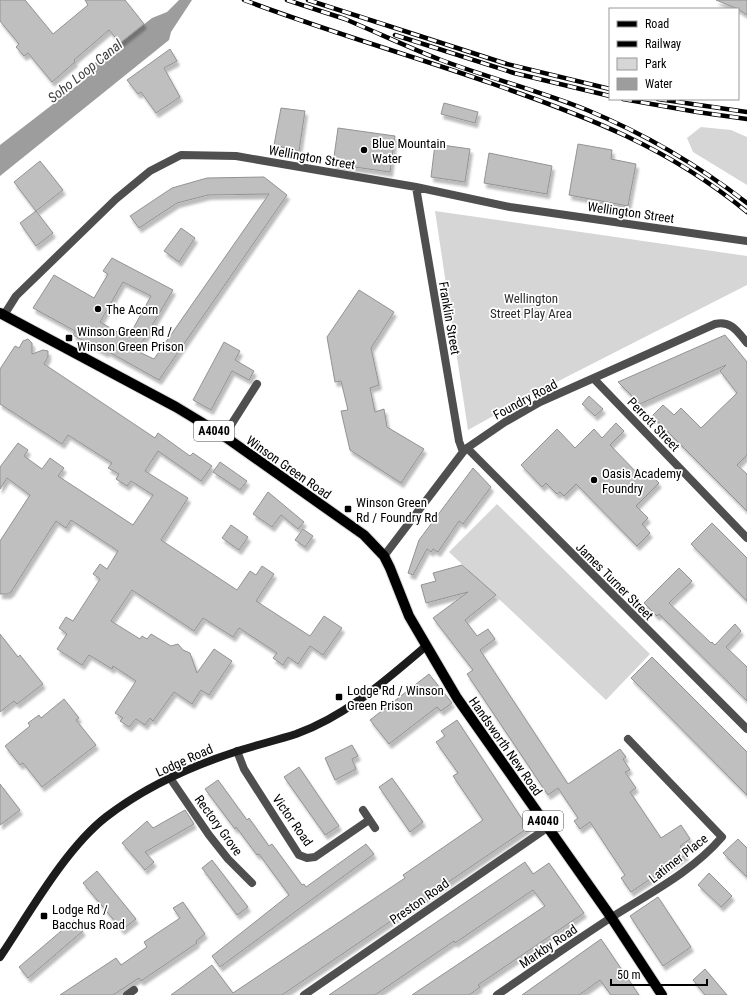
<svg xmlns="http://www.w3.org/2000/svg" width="747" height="995" font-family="'Roboto Condensed',sans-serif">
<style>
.green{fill:#d6d6d6}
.water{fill:#9d9d9d}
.building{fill:#bfbfbf;stroke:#939393;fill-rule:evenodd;filter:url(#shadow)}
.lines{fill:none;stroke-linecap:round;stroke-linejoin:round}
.primary-casing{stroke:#dbdbdb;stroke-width:12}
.street{stroke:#4f4f4f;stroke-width:8}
.secondary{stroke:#1c1c1c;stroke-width:8}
.primary{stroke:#000;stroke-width:10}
.rail-casing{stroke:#000;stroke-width:4.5}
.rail{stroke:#fff;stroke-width:3;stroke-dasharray:9;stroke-linecap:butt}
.poi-dot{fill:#000;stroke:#fff;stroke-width:1.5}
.labels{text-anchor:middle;stroke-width:3.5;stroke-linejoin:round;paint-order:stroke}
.shield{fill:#fff;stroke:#4c4c4c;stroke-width:1}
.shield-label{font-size:12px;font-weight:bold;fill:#000}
.poi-label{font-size:13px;fill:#000;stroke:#fff;text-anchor:start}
.street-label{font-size:13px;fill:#000;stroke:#fff}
.park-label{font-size:13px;fill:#2d2d2d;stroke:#fff}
.water-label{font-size:14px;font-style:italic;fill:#3e3e3e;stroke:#fff}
</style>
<defs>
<filter id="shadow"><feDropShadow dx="2.5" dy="4.5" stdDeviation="1" flood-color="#0004"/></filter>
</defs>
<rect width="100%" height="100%" fill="#fff"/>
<path class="green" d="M701 127 731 130 747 137V185L693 152 687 138Z
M435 211 747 256V285L533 394 468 430Z
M497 504 650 654 606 700 449 552Z"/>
<path class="water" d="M179 0H192L171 32 169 40 0 176V145L87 78 91 66 152 18 167 12Z"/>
<path class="building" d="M0 0H25L53 34 88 5 85 0H125L144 24 120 43 109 30 74 60 75 62 52 82 28 53 24 56 16 47 19 44 0 21Z
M716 0H747V15L738 9Z
M170 49 177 61 164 68 180 97 156 113 141 92 138 94 127 80Z
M444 103 478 112 475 123 441 114Z
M281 108 305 111 299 151 274 145Z
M338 128 395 136 390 172 333 164Z
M435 144 470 149 465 182 431 177Z
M578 144 612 150 611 159 636 164 628 206 569 195Z
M489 153 552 166 547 194 484 183Z
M40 161 63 190 36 211 14 182Z
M264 177 287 195 159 380 107 351 106 353 73 335 75 331 33 308 54 275 94 298 108 274 103 271 112 258 173 290 137 351 154 359 269 194 208 195 177 203 139 228 130 216 172 188 207 178ZM123 282 151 296 128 338 100 322Z
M36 211 53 233 36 246 20 223Z
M181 228 195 238 179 262 164 251Z
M359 290 394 312 371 348 379 385 370 388 375 412 384 409 387 427 424 449 401 483 350 450 341 411 348 410 341 381 335 382 327 337Z
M725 335 747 362V455L737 465 747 474V511L652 416 663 405 674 415 681 408 701 428 737 393 720 371 726 365 640 404 618 382Z
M28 339 32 343V354L43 350 48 351V357L44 364 155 438 158 433 190 456 193 453 212 466 201 481 158 451 145 471 188 498 161 540 237 590 250 571 256 575 262 566 274 574 256 601 310 636 324 616 342 628 323 655 310 646 298 664 288 657 283 665 273 658 277 653 239 628 233 637 203 618 194 631 132 590 111 621 140 639 142 636 147 639 151 634 171 646 178 644 183 650 190 653 197 673 214 649 232 661 209 695 201 690 192 704 174 692 153 721 150 718 145 725 136 719 129 727 120 721 123 718 115 713 136 681 113 666 112 669 89 655 82 665 57 649 67 634 59 628 66 617 73 621 100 579 93 574 100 564 107 569 118 551 71 520 66 528 56 521 11 592 8 594H0V541L30 495 7 478 0 489V467L18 443 28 450 24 456 42 469 50 458 64 468 58 476 133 525 153 495 131 481 127 486 116 479 119 474 108 468 112 463 68 435 62 444 0 404V369L15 346 19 348 23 341Z
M224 342 240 351 235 360 254 371 249 380 232 371 211 410 193 400Z
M589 396 603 409 595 416 582 404Z
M616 423 624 431 610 445 641 477 647 471 659 483 636 506 648 518 642 524 650 533 637 546 576 484 564 496 560 492 557 494 546 483 542 487 521 465 557 429 575 448 594 429 602 438Z
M220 462 247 481 240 490 213 472Z
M473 468 491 487 463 524 459 521 455 527 438 552 433 549 431 552 427 549 413 575 408 573 419 540Z
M268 492 304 522 298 529 281 515 272 527 253 514Z
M712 523 747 558V601L691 544Z
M231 525 248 537 239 550 222 538Z
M303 529 313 536 305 547 295 540Z
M462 565 496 595 465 620 477 636 488 629 495 639 480 650 568 784 620 749 626 757 623 759 630 770 625 772 636 788 630 792 661 838 681 825 690 839 680 846 686 855 631 892 621 878 625 875 590 822 580 829 574 821 578 818 558 788 548 795 467 674 473 670 433 618 468 592 426 603 421 585 436 581 433 573Z
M679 568 692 581 669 603 711 643 712 642 715 645 735 624 741 631 726 647 747 667V701L659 614 657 616 644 603Z
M0 634 18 657 20 655 43 684 17 704 14 701 0 712Z
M652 657 747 752V795L631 678Z
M429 674 452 703 441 711 437 707 389 744 370 720Z
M64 699 79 718 76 720 96 745 42 787 23 763 20 765 5 746 30 726 28 723 39 715 41 718Z
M457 720 528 828 282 995H171L212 965 233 993 405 878 403 875 483 820 453 776 458 773 436 742 445 736 441 731Z
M352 745 358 756 352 759 356 769 335 780 325 758Z
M299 767 339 826 325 835 284 777Z
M392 778 423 822 410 832 379 787Z
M218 780 247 820 249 818 269 846 272 844 302 885 304 884 306 887 366 844 374 854 220 967 212 956 289 895 259 854 257 855 236 827 235 829 205 789Z
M0 784 20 810 0 825Z
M185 810 194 824 145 852 154 862 145 870 122 843 147 821 153 828Z
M738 839 747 848V877L723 853Z
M212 860 248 907 237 915 202 868Z
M525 862 533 874 549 863 584 913 478 985 480 987 469 995H412L545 906 533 890 455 943 454 941 375 995H329Z
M97 871 136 919 122 930 83 883Z
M709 873 732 896 721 907 698 885Z
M658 897 691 947 663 966 630 916Z
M183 902 205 934 196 941 197 943 141 981 139 978 113 995H60L116 958 121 965 147 947 144 942 180 918 173 908Z
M74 920 83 931 28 978 19 967Z
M601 939 639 995H611L600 980 579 995H522Z
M705 969 727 995H705L693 980Z"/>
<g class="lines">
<g class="primary-casing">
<path id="primary" d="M0 313 176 407 224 436 364 535 384 556 390 568 409 616 457 698 611 917 662 995"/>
</g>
<path class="street" d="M416 187 459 441 463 452
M4 315 16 296 116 199 150 171 181 155 236 156 416 187 510 207 747 241
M594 379 747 538
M224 436 257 384
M467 448 747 729
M384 556 463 452 467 448 505 422 540 402 715 324C731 320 738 332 747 343
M237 751 244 769 299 855 307 858 315 857 369 820
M170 778 209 835 228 859 252 883
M363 810 375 828
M127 995 134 990
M304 995 547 828
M497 995C535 969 573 942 612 917 650 893 692 872 722 837L628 739"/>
<path class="secondary" d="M0 957C29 914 65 849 106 817 145 787 191 766 238 751 257 745 277 740 296 734 346 716 386 680 426 646"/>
<use href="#primary" class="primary"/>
<g class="rail-casing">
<path id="rail" d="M244 0C326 31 410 55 493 84 588 117 668 147 747 212
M287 0 345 19
M308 0 507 64 610 89
M340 17C374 31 407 47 441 60 489 78 540 91 587 110 645 134 698 165 747 203
M395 35 514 73 610 96
M623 99 697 112 747 119
M658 99 747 112"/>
</g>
<use href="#rail" class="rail"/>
</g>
<g class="poi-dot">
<circle cx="364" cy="150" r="4"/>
<circle cx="98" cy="309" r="4"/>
<rect x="65" y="334" width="8" height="8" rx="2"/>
<circle cx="594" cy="480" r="4"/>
<rect x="344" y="505" width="8" height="8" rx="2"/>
<rect x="335" y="693" width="8" height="8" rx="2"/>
<rect x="40" y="912" width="8" height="8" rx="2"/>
</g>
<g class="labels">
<g class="shield">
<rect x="194" y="421" width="40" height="20" rx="3"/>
<rect x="523" y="811" width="40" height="20" rx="3"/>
</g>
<g class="shield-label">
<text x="214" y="435">A4040</text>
<text x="543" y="825">A4040</text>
</g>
<g class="poi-label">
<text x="372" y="148">Blue Mountain<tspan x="372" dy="15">Water</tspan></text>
<text x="106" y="314">The Acorn</text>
<text x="77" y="336">Winson Green Rd /<tspan x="77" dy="15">Winson Green Prison</tspan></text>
<text x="602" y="478">Oasis Academy<tspan x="602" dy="15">Foundry</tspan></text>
<text x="356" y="507">Winson Green<tspan x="356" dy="15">Rd / Foundry Rd</tspan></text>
<text x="347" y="695">Lodge Rd / Winson<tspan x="347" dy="15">Green Prison</tspan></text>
<text x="52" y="914">Lodge Rd /<tspan x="52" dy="15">Bacchus Road</tspan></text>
</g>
<g class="street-label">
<text transform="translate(312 157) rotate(10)" y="5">Wellington Street</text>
<text transform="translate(631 212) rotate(8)" y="5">Wellington Street</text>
<text transform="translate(450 318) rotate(80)" y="5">Franklin Street</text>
<text transform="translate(525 399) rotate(-28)" y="5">Foundry Road</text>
<text transform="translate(654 424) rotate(46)" y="5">Perrott Street</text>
<text transform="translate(289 467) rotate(35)" y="5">Winson Green Road</text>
<text transform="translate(615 581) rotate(45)" y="5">James Turner Street</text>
<text transform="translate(506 746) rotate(55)" y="5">Handsworth New Road</text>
<text transform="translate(184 760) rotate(-24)" y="5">Lodge Road</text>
<text transform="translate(293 820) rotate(55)" y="5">Victor Road</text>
<text transform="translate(219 825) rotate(54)" y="5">Rectory Grove</text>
<text transform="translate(678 858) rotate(-38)" y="5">Latimer Place</text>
<text transform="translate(419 901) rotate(-35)" y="5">Preston Road</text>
<text transform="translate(548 946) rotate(-34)" y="5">Markby Road</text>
</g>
<g class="park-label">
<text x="531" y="303">Wellington<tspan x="531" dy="15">Street Play Area</tspan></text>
</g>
<g class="water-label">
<text transform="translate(85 71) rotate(-39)" y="5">Soho Loop Canal</text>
</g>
</g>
<rect x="609" y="8" width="130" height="92" fill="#ffffff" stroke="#999999"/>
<rect x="617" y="21" width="20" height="6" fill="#000000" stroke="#999999"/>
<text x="645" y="28" font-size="12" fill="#000000">Road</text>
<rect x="617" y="41" width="20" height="6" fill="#000000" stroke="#999999"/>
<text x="645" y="48" font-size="12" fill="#000000">Railway</text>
<rect x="617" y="58" width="20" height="12" fill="#d6d6d6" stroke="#999999"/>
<text x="645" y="68" font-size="12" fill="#000000">Park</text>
<rect x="617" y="78" width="20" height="12" fill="#9d9d9d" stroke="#999999"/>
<text x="645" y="88" font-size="12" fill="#000000">Water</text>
<path d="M611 979v6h96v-6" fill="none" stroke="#000000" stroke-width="2"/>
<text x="617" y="979" font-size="12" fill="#000000" stroke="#ffffff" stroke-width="3" paint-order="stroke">50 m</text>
</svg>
